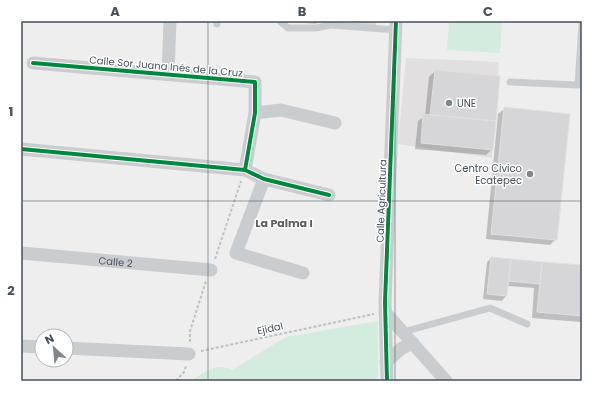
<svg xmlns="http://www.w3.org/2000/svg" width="603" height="402" font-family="Poppins,sans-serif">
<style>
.education{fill:#e1dfdf}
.green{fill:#d4ecdd}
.shadow{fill:#0003}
.building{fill:#d6d6d8;stroke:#e0e0e1}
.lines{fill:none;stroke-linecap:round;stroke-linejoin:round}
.path{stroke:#b9c3bf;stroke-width:2;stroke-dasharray:3 2;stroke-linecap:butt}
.service{stroke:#cacdcf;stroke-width:7}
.minor{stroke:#cacdcf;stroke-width:13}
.cycleway-casing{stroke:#fff;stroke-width:6}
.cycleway{stroke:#00873e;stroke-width:4}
.grid{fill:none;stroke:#475059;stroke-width:1;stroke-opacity:0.55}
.poi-dot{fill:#82878d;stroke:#fff;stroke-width:1.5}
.labels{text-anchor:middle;stroke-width:3;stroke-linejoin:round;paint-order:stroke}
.street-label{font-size:10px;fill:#475059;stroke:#fff}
.poi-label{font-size:10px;fill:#475059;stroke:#fff;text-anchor:start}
.neighbourhood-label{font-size:11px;font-weight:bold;fill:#5a5d61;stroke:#fff}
.neatline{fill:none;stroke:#475059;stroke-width:1.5}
.grid-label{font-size:13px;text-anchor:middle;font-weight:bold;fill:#475059}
</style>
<rect width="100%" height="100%" fill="#efeeee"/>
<path class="education" d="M406 58 499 62 492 158 398 144Z"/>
<path class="green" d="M449 21H502L500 53 447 50Z
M378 321V381H191C205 372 216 362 232 370L286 337Z"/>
<path class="shadow" d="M286 21H318L316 24Z
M435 71 492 149 486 155 415 149 418 121 425 116 429 77Z
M504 109 556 239 550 245 486 239 498 114Z
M491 258 582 266V321L580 322 532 318 534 288 507 286 506 296 502 301 483 299 487 262Z"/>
<path class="building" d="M287 21H319L318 23Z
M355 21H376L375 28 355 26Z
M435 70 500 76 496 121 430 115Z
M504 107 570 114 557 240 491 234Z
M423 114 496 121 493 150 421 143Z
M491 257 511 259 507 296 487 294Z
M511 259 542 262 540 284 509 281Z
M542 262 582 265V316L537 312Z"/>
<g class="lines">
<path class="path" d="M215 259 241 181
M190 342V331L206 281
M201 351 374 314
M176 381 184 372 186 366"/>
<path class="service" d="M280 21 288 28H316L331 25 332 22
M217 24V21
M331 25 396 30
M510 82 578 85 582 24
M403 332 490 308 527 324"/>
<g class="minor">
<path d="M33 63 255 82V113L245 170"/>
<path d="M168 74 170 21"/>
<path d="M255 113 281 110 335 123"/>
<path d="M21 149 245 170 264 179 329 195"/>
<path d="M264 179 236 253 303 273"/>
<path id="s1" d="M21 253 211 270"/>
<path d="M385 312 446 381"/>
<path d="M21 346 42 347"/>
<path d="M66 348 189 354"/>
<path d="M386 362 402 348 413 343"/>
<path d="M387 381 385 302 396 21"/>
</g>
<g class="cycleway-casing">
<path id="cycleway" d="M33 63 255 82V113L245 170
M21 149 245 170 264 179 329 195
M387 381 385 302 396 21"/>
</g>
<use href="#cycleway" class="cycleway"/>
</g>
<path class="grid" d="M208 21V381M395 21V381M21 201H582"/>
<g class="poi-dot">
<circle cx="449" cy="103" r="4"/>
<circle cx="530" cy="174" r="4"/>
</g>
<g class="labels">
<g class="street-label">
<text transform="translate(166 66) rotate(5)" y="4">Calle Sor Juana Inés de la Cruz</text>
<text transform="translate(381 201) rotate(-88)" y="4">Calle Agricultura</text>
<text dy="4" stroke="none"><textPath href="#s1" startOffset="95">Calle 2</textPath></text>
<text transform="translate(270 328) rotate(-12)" y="4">Ejidal</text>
</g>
<g class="poi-label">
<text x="457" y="107">UNE</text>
<text x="522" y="172" text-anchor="end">Centro Civico<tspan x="522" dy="12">Ecatepec</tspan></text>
</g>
<g class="neighbourhood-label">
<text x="284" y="227">La Palma I</text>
</g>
</g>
<rect width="603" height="402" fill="none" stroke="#ffffff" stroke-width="44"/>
<g transform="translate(54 348) rotate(333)"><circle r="19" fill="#ffffff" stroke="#b5b9bd"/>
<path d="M0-3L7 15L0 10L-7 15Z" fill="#82878d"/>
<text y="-6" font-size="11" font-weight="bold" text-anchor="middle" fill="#475059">N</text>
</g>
<rect x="22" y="22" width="559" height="358" class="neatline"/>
<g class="grid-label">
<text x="115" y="16">A</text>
<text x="302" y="16">B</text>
<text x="488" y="16">C</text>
<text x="11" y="116">1</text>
<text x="11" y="295">2</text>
</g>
</svg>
